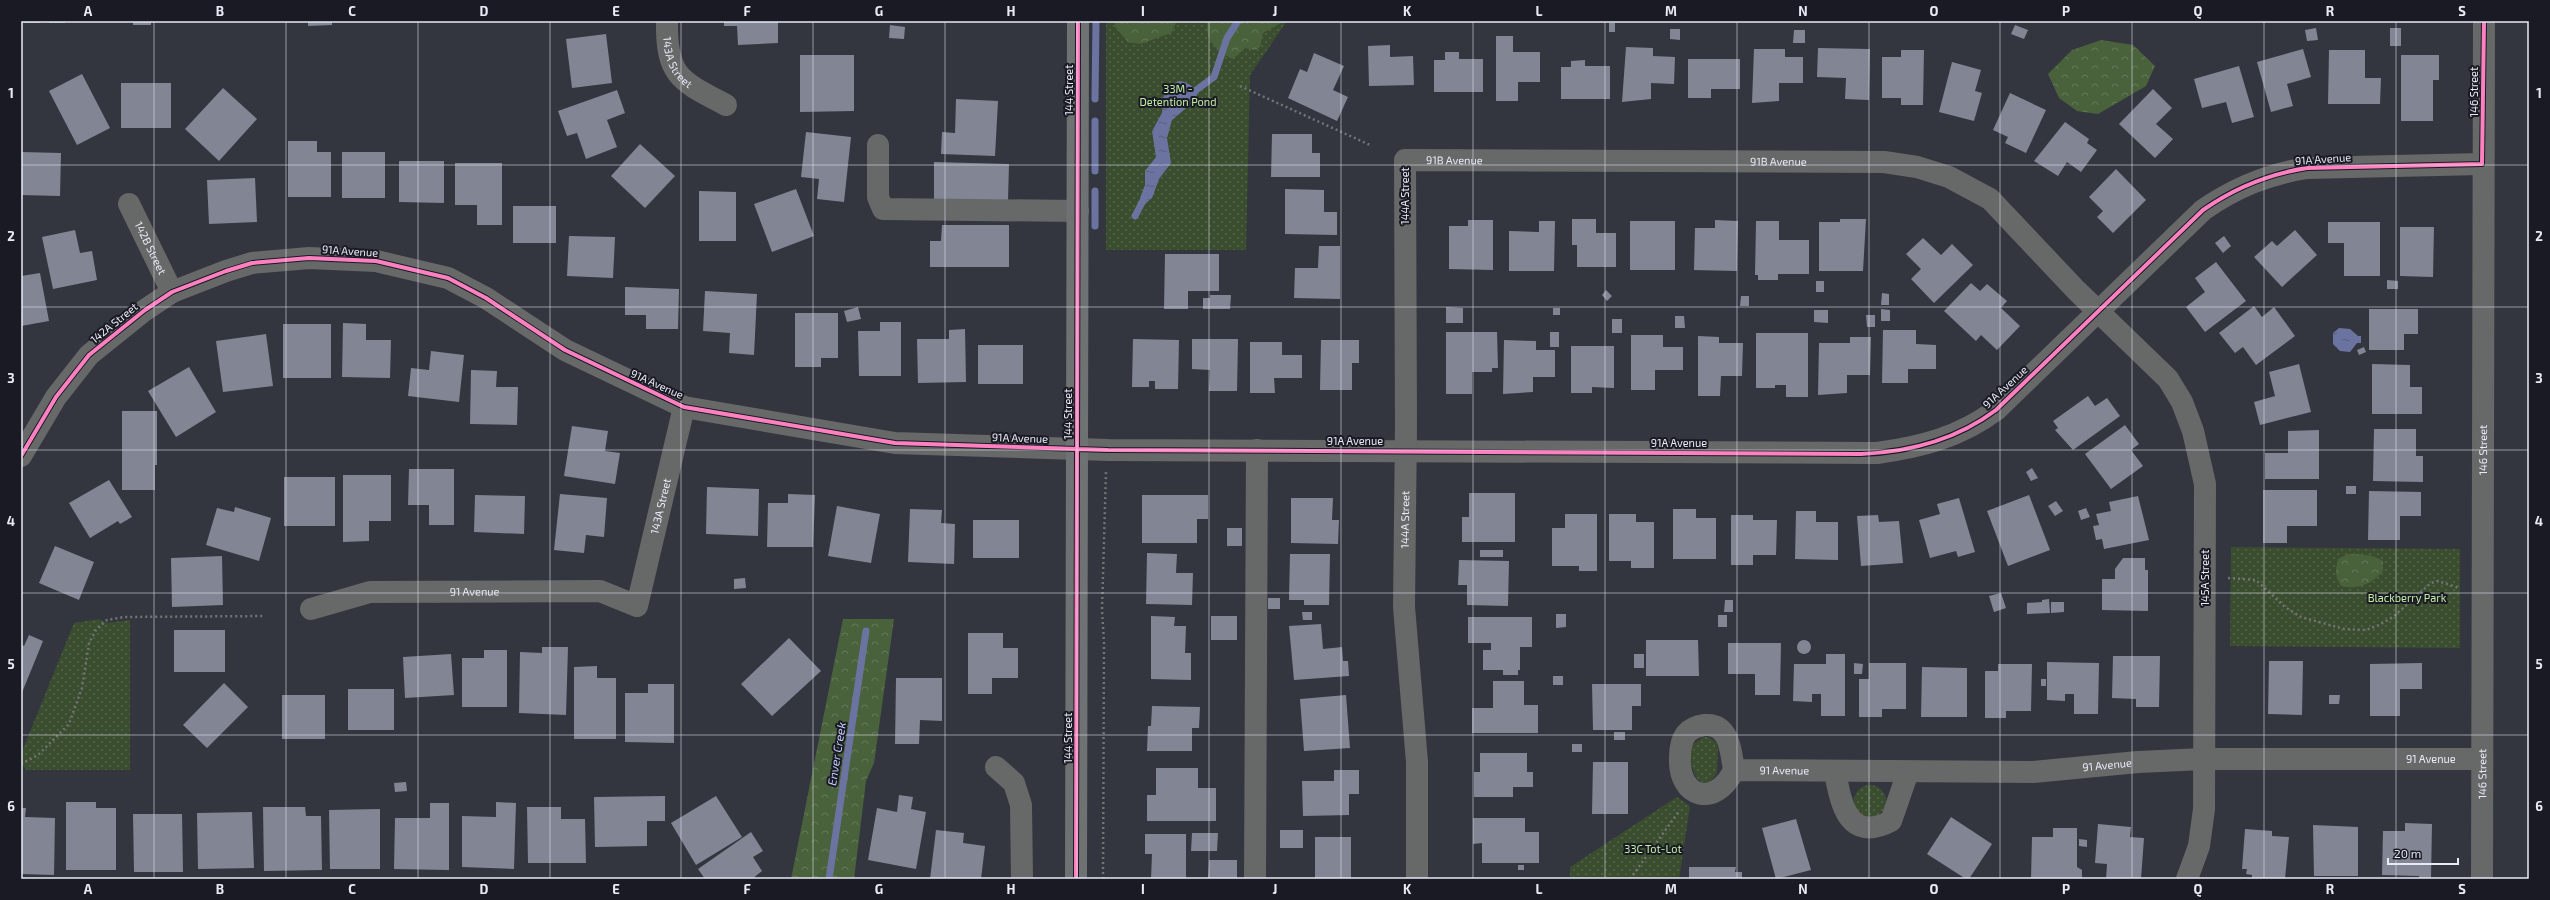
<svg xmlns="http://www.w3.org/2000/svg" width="2550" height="900" font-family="'Exo 2',sans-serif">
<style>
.grass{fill:url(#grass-dots)}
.forest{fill:url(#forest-crowns)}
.water{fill:url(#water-ripples)}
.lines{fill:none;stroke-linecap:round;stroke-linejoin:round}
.stream{stroke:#6b74a1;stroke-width:7}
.building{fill:#828694}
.path{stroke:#737476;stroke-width:2.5;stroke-dasharray:2 3;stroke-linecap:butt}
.minor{stroke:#676868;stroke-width:22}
.major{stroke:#6f7272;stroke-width:22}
.cycleway-casing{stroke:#191a23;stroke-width:6}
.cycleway{stroke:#ff80c0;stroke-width:4}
.grid{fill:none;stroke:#e8eaf6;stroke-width:1;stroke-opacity:0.55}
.labels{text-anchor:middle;stroke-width:4;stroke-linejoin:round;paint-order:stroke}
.street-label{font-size:11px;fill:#e8eaf6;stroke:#191a23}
.park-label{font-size:11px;fill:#c3efa5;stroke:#191a23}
.water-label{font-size:12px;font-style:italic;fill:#c6cffd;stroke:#191a23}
.neatline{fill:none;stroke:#e8eaf6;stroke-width:1.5}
.grid-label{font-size:13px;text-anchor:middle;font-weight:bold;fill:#e8eaf6}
</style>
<defs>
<pattern id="grass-dots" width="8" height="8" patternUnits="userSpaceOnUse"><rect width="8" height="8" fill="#3a4d2e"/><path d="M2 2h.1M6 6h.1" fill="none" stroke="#56674d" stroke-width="1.8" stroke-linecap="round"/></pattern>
<pattern id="forest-crowns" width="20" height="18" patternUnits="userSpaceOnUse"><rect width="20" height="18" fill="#4a623c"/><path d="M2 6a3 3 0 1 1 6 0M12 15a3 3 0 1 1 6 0" fill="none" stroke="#647959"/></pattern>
<pattern id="water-ripples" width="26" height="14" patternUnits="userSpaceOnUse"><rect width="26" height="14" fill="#6b74a1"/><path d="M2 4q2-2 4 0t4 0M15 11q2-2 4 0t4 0" fill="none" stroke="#5a5f7a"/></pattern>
</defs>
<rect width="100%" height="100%" fill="#33363f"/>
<path class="grass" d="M1106 21H1287L1250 75 1246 250H1106Z
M2231 547 2460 549V648L2230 646Z
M99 619 107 623 130 620V770H26L21 762V754L74 623Z
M1703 737H1708L1716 742 1718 750 1717 773C1699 801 1687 763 1692 745Z
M1854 801a16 16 0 1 1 32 0a16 16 0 1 1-32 0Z
M1677 797 1690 806 1679 879H1570V867Z"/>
<path class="forest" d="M1114 21H1177L1171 33 1140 44 1128 42 1116 28Z
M1208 21H1284L1263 33 1260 47 1255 50 1245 48 1233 59C1218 53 1203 38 1208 21Z
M2101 40 2133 45 2155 66 2146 86 2098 114 2077 111 2059 98 2048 74 2072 50Z
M2348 554C2360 554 2372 554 2383 561V571C2372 584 2358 590 2341 586 2335 577 2335 570 2338 559Z
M843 619H894L874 763 866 781 854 879H791Z"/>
<path class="water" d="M1179 81C1188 82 1198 88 1197 99L1172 120 1167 138 1171 163 1159 179 1152 198 1145 204 1140 198 1145 185V171L1156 157 1152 131 1162 113 1164 89Z
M2339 328 2350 329 2358 336H2361V343H2357L2350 352 2340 351 2333 344V333Z"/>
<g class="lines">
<path class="stream" d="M1188 96 1214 77 1227 38 1238 21
M1095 99 1096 21
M1095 171V121
M1135 216 1146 195
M1095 226V191
M829 879 866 631"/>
</g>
<path class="building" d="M24 21H40V23H24Z
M49 21H65V23H49Z
M133 21H151V25H133Z
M308 21H332V25L308 26Z
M724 21H778V43L738 45 737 26H724Z
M1609 23H1615V32H1609Z
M890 25 905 27 904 39 889 38Z
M2015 25 2028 30 2024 39 2011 34Z
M2316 28 2318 40 2307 41 2305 30Z
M2390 28H2401V46H2390Z
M1670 29H1680V40L1670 39Z
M1794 30H1805V43H1793Z
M606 34 612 83 572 88 566 39Z
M1496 36H1513V52H1540V82H1518V101H1496Z
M1390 45V57L1413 56 1414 85 1369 86 1368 46Z
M1626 47 1653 48V56L1675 57 1674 84 1651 83V99L1622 102Z
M1818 48 1870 49 1869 100 1845 99 1846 78 1817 77Z
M1754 49H1785V57H1803V83H1779V101L1752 103Z
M2303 49 2311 77 2287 84 2293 106 2271 112 2257 62Z
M1901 50H1924L1923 105H1901V98H1882V57H1901Z
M2329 50H2365V78H2381L2380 104H2328Z
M1445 52H1459V59H1483V92H1434V60H1445Z
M1314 53 1344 66 1333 90 1348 97 1337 121 1288 98 1300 69 1307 72Z
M800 55H854V111L800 112Z
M2401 55H2439V80H2433V121H2401Z
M1688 59H1740V89H1711V98H1688Z
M1585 60V66H1610V99H1561V67H1571V61Z
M1952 62 1981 70 1975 91 1982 93 1974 121 1939 112Z
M2239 66 2254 117 2232 123 2226 102 2202 108 2194 79Z
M82 74 110 128 77 145 49 91Z
M121 83H171V128H121Z
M223 88 257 119 219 161 185 129Z
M2153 89 2172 108 2156 124 2173 139 2155 158 2119 124Z
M617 90 625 113 607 120 617 147 586 159 577 133 567 136 558 111Z
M2010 93 2046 110 2026 153 2005 143 2008 137 1993 130Z
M956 99 998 101 995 156 941 154 942 132 955 133Z
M2065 122 2089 139 2087 143 2097 150 2081 172 2067 162 2058 176 2034 161Z
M806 132 851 137 844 202 817 199 819 179 801 177Z
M1272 134H1312V153H1320V177H1271Z
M288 141H317V152H331V197H288Z
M640 144 675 176 645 208 611 176Z
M21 152 61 153 60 196 21 195Z
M342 152H385V198H342Z
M399 161H444V203L399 202Z
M934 162 1009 164 1008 201 934 200Z
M455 163H502V225H477V205H455Z
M2116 169 2146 200 2113 233 2097 217 2103 211 2089 197Z
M255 178 257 222 209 224 207 180Z
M796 189 814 236 772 252 754 204Z
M1285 189 1324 190V212H1337V235L1285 234Z
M699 191 736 192V241H699Z
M513 206H556V243H513Z
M1572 219H1596V233H1616V267H1577V245H1572Z
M1840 219H1866L1863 271H1819V222H1840Z
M1468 220H1493V270L1449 269V226H1468Z
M1715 220 1738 221 1737 271 1694 270 1695 228H1715Z
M1539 221H1555L1554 271H1509V231L1539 232Z
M1630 221H1675V270H1630Z
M1756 221H1779V240H1809V274H1778V280H1758V275H1755Z
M2328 222H2380V276H2344V243H2328Z
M942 225H1009V267H930V241H941Z
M2400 227H2434L2433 277 2400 276Z
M75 230 80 253 92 251 97 280 53 289 42 237Z
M2295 230 2317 255 2282 287 2254 257 2272 241 2277 246Z
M569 236 615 237 613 278 567 276Z
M2224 236 2231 246 2223 253 2215 243Z
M1923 238 1941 255 1952 244 1973 265 1934 303 1911 279 1921 269 1906 254Z
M1319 246H1340V299L1294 298 1295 268H1318Z
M1165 254H1219V291H1188V309H1164Z
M2216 262 2246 301 2205 332 2186 307 2205 292 2195 278Z
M40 273 49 321 21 326V276Z
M2387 280 2398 281V289H2387Z
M1816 281H1824V292H1816Z
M1971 283 1980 291 1987 284 2007 301 2001 308 2020 326 1997 350 1981 335 1976 341 1944 311Z
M625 287 679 289 678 329H646V315H625Z
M1606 290 1612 296 1607 301 1602 295Z
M705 291 757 294 754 355 729 353 730 333 703 331Z
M1882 293 1889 294V305H1881Z
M1210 295H1231L1230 309H1203V298H1210Z
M1741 296H1749V306H1740Z
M2254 306 2262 317 2274 307 2295 336 2256 365 2243 347 2235 353 2219 333Z
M858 307 861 319 847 322 844 311Z
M1446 307 1463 308V323H1446Z
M1553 308H1560V315H1553Z
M1881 309 1890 310V321H1881Z
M2369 309H2418V334H2404V350H2369Z
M1814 310H1828V323L1814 322Z
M795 313H838V358H821V367H795Z
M1866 315H1875V327H1867Z
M1675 316H1684L1685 328H1675Z
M1612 319H1622V333H1612Z
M880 322H901V376H859L858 331H880Z
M343 323 366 324V340H391L390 378 342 377Z
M283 324H331V378H283Z
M965 329 966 382 918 383 917 339H949V330Z
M1883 330H1916V344L1936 345V369H1908V383H1882Z
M1446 332H1497L1498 368H1492V372H1472V394H1446Z
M1550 332H1559V347H1550Z
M1756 333H1808V397H1786V385H1775V388H1756Z
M266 334 273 386 223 392 216 341Z
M1631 335H1663V347H1683V370H1655V390H1631Z
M1698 336 1719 337V343H1743L1742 376H1721L1720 396H1698Z
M1850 337H1871L1870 375H1847V393L1818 395 1819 343H1850Z
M1133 339 1179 340 1178 389H1155V381H1149V387H1132Z
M1192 339H1238L1237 391H1209L1210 370 1192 369Z
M1321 340H1359V363H1352V390H1320Z
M1504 340 1536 341V350H1555V377H1533V392L1503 394Z
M1250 342H1282V355H1302V378H1274L1275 393H1250Z
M978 345H1023V384H978Z
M1571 346H1614V388L1592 387V393H1571Z
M2364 347 2366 352 2359 355 2357 350Z
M431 351 464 355 459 402 408 396 411 368 429 370Z
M2299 364 2311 412 2260 425 2254 402 2275 396 2269 372Z
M2372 364 2410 365V387H2422V414H2372Z
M189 367 216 412 176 437 148 391Z
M471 370 497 371 496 387H518L517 425 470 424Z
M2088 396 2095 406 2107 398 2120 416 2073 450 2055 430 2058 428 2053 421Z
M122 411H157V465H155V490H122Z
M2125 425 2139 444 2131 450 2143 466 2111 489 2085 454Z
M572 426 608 431 605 451 620 453 615 484 564 476Z
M2374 429H2416V456H2423V482L2373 481Z
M2319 430V479H2265V453H2288V431Z
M2032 468 2038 478 2031 481 2026 472Z
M409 469H454V525H429V505H408Z
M343 475H391V521H369V541L343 542Z
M284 477H335V526H284Z
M109 480 132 517 120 524 118 521 90 538 69 503Z
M2346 486H2356V494H2346Z
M707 487 759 489 758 536 706 534Z
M2263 490H2317V526H2287V543H2263Z
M2369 491 2421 492V516H2400V540H2368Z
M1469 493H1515V542H1462V517H1469Z
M560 494 607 498 604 537 586 535 584 553 554 550Z
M788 494 815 495 813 547H767L768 503H788Z
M475 495 525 496 524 534 474 532Z
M1142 495H1208V519H1197V543H1142Z
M2029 495 2050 550 2008 566 1987 511Z
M2138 496 2149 540 2104 549 2102 539 2096 540 2093 526 2099 525 2096 514 2111 511 2109 502Z
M1291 498H1333L1332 520H1339L1338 544 1291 543Z
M1959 498 1975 552 1958 557 1956 551 1930 558 1919 520 1940 514 1937 504Z
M2056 501 2063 511 2055 516 2048 506Z
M837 506 880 514 871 563 828 556Z
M235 507 271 518 259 561 206 545 217 508 234 512Z
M2086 508 2090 517 2081 520 2078 511Z
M910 509 942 510 941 523 955 524 954 564 908 562Z
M1673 509H1696V518H1716V559H1673Z
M1796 511H1816V522H1838V560L1795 559Z
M1565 514H1597V571H1579V566H1552V528H1565Z
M1609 514H1636V522H1654V568H1631V561H1609Z
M1731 515H1753V520H1777L1776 555H1753V565H1731Z
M1878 515 1879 522 1899 521 1903 563 1861 566 1857 516Z
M973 520H1019V558H973Z
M1227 528H1242V546H1227Z
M55 546 94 562 79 600 39 583Z
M1480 550H1503V557H1480Z
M1147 553 1177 554 1176 573H1193L1192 605 1146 604Z
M1290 554H1330L1329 605H1304V600H1289Z
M222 556 223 605 172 607 171 558Z
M2123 558H2145V570H2148V611L2102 610V579H2115V569Z
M1459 560 1509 561 1508 606 1467 605V585H1458Z
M745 578 746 588 734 589V579Z
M2001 593 2006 608 1994 612 1989 596Z
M1268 598H1280V609H1268Z
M2049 599 2050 613 2027 614V603L2042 602V600Z
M1725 600H1733V612H1724Z
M2051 602H2064V612L2051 613Z
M1302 612H1312V620H1303Z
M1556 614H1566V627L1556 628Z
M1718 615H1727V627H1718Z
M1151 616 1175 617 1174 626H1186L1185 653H1191V680L1151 679Z
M1211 616H1237V640H1211Z
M1468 617H1532V647H1520V670H1518V675H1503V670H1483V650H1491V643H1468Z
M1321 624 1323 649 1342 647 1343 661H1348L1349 676 1294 680 1289 626Z
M174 630H225V672H174Z
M968 633H1003V648H1018V678H992V694H968Z
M29 635 43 641 21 695V644L24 646Z
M789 638 821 671 772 716 741 684Z
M1797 647a7 7 0 1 1 14 0a7 7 0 1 1-14 0Z
M1646 640H1698L1699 676H1646Z
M1728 643H1781L1780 695H1755V674H1728Z
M542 647H568L566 715 519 713 520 652 542 653Z
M484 650H507V707H462V658H484Z
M451 654 454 695 405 698 403 657Z
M1634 654H1644V668H1634Z
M1826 654H1845V716H1821V694H1812V702L1793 701 1794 664H1826Z
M2113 656H2160L2159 707H2136V699L2112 698Z
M2269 661H2303L2302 715 2268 714Z
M2047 662 2099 663 2098 714H2074V694H2065V701L2047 700Z
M1854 663 1863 664 1862 674H1854Z
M1869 663H1906V709H1882V717H1859V679H1869Z
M2422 663V689H2400V716H2370V664Z
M1998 664H2032L2031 711H2006V718H1985V671H1998Z
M597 666V678H616V739H574V667Z
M1922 667 1967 668V717H1921Z
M1553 676H1563V685H1553Z
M896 678H942V721L920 720 919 744H895Z
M2041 679H2046V686H2041Z
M1493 681H1524V705H1538V733H1472V708H1493Z
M224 683 248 707 207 748 183 725Z
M648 684H674V743L625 742V693H648Z
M1592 684H1641V706H1632V730H1593Z
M348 689H394V730H348Z
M282 695H325V739H282Z
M1346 695 1350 748 1304 751 1300 699Z
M2329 695H2340L2339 704H2329Z
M1152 706 1200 707 1199 728H1192V751H1147L1148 726H1151Z
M1614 732H1625V740H1614Z
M1572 744H1582V752H1572Z
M1480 753H1527V772H1533V787H1513V797H1474V772H1480Z
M1593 762H1628V814H1592Z
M1156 768H1198V788H1216V821H1147V795H1156Z
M1334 770H1359V794H1349V815L1303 816 1302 781H1334Z
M406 782 407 791 395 792 394 783Z
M899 795 913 797 911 809 926 812 916 869 868 860 877 808 897 812Z
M665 796V821H647V846L595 847 594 797Z
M716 796 742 837 696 865 671 823Z
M66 802H96V808H116V870H66Z
M496 802 516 803 514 869 462 867V816L496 817Z
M430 803H449V870L394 869 395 818H430Z
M263 807H305L306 816H321L322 870 264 871Z
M527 807H561V819H585L586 863H528Z
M21 808H26L25 817 55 818 54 875 21 874Z
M380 809V869H330L329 810Z
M252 812 254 868 198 869 197 813Z
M133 814H182L183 872H134Z
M1951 817 1992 844 1969 879H1966L1927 854Z
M1473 818H1525V832H1539V863H1482V843L1473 844Z
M1796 819 1811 870 1776 879 1762 828Z
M2405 823 2432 824 2431 879H2419V876L2382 875 2383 831H2405Z
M2098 824 2131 827 2130 837 2144 838 2141 879H2106L2107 864 2095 863Z
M2313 825 2358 827V876H2314Z
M2053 828H2077V867L2082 870V879H2031L2032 837H2053Z
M2245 829 2272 831V836L2289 837 2285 879H2252V875L2246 874 2247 869H2242Z
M936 830 964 833 963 843 985 846 981 879H930Z
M1280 830H1303V848H1280Z
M751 832 763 851 753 857 762 871 752 879H705L698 869Z
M1192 833H1218L1217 851H1191Z
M1145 834H1186V879H1151L1152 854H1145Z
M1315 837H1351V879H1315Z
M2079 839 2087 840V847L2079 846Z
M1209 860H1237V879H1208Z
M1518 865H1524V870H1518Z
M1689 867H1736L1735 872H1742V879H1689Z"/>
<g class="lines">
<path class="path" d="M1240 86 1370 145
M2228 578 2256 580 2285 607 2301 617 2344 629 2366 630 2379 625 2393 617 2431 583 2438 581 2459 588
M21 764 38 755 69 724 82 688 89 643 96 630 107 620 124 617 265 616
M1103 879 1104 643 1102 610 1106 472
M1630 879 1680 810"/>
<g class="minor">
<path id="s1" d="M667 21C666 77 681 81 726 105"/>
<path d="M878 145V197L883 209 1078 211"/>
<path id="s2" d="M129 204 172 292"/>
<path d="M21 456 56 397 89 355 145 310 172 292 226 271 252 263 309 258 376 261 448 278 486 298 565 350 684 407 895 443 1108 450 1877 453C1921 447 1960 437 1996 410L2203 210C2236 187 2268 174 2307 168L2482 164"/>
<path id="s3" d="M311 609 370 592 600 591 637 606 684 407"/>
<path d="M996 767 1014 783 1021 805 1022 879"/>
<path id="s4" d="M1734 770C1716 808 1678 799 1680 757 1680 748 1681 741 1686 734 1691 728 1697 726 1705 725 1730 723 1731 753 1734 770L2033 772 2138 762 2204 759H2482"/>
<path d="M1835 772C1841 804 1848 843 1891 821L1908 772"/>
<path d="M1255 879 1257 450"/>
<path id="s5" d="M1417 879V762L1404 607 1406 426 1405 160 1884 162 1917 167 1949 177 1990 199 2076 290 2168 379 2182 402 2193 431 2205 484 2204 809 2199 846 2187 879"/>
<path id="s6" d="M2482 879 2484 21"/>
</g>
<path class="major" d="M1076 879 1078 21"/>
<g class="cycleway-casing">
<path id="cycleway" d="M21 456 56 397 89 355 145 310 172 292 226 271 252 263 309 258 376 261 448 278 486 298 565 350 684 407 895 443 1108 450 1861 454C1910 452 1956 440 1996 410L2203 210C2236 187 2268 174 2307 168L2482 164 2484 21
M1076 879 1078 21"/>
</g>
<use href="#cycleway" class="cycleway"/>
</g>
<path class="grid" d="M154 21V879M286 21V879M418 21V879M550 21V879M681 21V879M813 21V879M945 21V879M1077 21V879M1209 21V879M1341 21V879M1473 21V879M1605 21V879M1737 21V879M1869 21V879M2000 21V879M2132 21V879M2264 21V879M2396 21V879M21 165H2529M21 307H2529M21 450H2529M21 593H2529M21 735H2529"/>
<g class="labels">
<g class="street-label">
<text dy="4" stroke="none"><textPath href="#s1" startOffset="44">143A Street</textPath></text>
<text transform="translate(1069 90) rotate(-90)" y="4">144 Street</text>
<text transform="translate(2474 92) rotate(-90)" y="4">146 Street</text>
<text transform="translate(2323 159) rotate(-4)" y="4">91A Avenue</text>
<text dy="4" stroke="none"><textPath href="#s5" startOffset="769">91B Avenue</textPath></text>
<text dy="4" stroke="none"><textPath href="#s5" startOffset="1093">91B Avenue</textPath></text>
<text transform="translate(1405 196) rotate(-90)" y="4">144A Street</text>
<text dy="4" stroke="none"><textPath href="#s2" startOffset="49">142B Street</textPath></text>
<text transform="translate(350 251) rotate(4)" y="4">91A Avenue</text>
<text transform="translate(114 323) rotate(-39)" y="4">142A Street</text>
<text transform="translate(657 384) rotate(24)" y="4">91A Avenue</text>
<text transform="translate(2005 387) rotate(-43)" y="4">91A Avenue</text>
<text transform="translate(1068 414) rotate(-90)" y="4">144 Street</text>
<text transform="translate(1020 438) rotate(2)" y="4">91A Avenue</text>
<text x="1355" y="445">91A Avenue</text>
<text x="1679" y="447">91A Avenue</text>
<text dy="4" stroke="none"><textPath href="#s6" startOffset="429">146 Street</textPath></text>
<text dy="4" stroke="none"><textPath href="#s3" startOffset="434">143A Street</textPath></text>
<text dy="4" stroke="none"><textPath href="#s5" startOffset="360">144A Street</textPath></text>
<text transform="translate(2205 578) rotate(-90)" y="4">145A Street</text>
<text dy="4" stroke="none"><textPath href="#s3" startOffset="166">91 Avenue</textPath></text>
<text transform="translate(1068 738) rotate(-90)" y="4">144 Street</text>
<text dy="4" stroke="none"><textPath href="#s4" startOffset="893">91 Avenue</textPath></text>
<text dy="4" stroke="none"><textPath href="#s4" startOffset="569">91 Avenue</textPath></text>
<text dy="4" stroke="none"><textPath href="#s4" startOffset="246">91 Avenue</textPath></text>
<text dy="4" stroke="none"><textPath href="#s6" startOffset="105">146 Street</textPath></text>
</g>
<g class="park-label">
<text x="1178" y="93">33M -<tspan x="1178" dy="13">Detention Pond</tspan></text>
<text x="2407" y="602">Blackberry Park</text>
<text x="1653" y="853">33C Tot-Lot</text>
</g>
<g class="water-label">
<text transform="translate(837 754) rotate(-81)" y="4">Enver Creek</text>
</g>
</g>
<rect width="2550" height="900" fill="none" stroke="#191a23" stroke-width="44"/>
<path d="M2388 858v6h70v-6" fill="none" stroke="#e8eaf6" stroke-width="2"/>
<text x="2394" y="858" font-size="12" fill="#e8eaf6" stroke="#191a23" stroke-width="3" paint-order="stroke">20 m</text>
<rect x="22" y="22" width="2506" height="856" class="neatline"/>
<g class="grid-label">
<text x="88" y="16">A</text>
<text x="220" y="16">B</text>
<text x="352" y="16">C</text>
<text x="484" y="16">D</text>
<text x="616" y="16">E</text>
<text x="747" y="16">F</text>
<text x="879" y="16">G</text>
<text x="1011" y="16">H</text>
<text x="1143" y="16">I</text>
<text x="1275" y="16">J</text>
<text x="1407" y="16">K</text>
<text x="1539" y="16">L</text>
<text x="1671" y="16">M</text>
<text x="1803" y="16">N</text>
<text x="1934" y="16">O</text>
<text x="2066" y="16">P</text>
<text x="2198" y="16">Q</text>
<text x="2330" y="16">R</text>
<text x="2462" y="16">S</text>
<text x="11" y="98">1</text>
<text x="2539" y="98">1</text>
<text x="11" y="241">2</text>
<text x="2539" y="241">2</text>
<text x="11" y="383">3</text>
<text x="2539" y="383">3</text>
<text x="11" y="526">4</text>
<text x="2539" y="526">4</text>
<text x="11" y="669">5</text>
<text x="2539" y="669">5</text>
<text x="11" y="811">6</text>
<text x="2539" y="811">6</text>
<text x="88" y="894">A</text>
<text x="220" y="894">B</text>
<text x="352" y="894">C</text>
<text x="484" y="894">D</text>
<text x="616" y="894">E</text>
<text x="747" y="894">F</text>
<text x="879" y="894">G</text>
<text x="1011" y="894">H</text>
<text x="1143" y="894">I</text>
<text x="1275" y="894">J</text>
<text x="1407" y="894">K</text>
<text x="1539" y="894">L</text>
<text x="1671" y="894">M</text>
<text x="1803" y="894">N</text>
<text x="1934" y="894">O</text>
<text x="2066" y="894">P</text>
<text x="2198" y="894">Q</text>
<text x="2330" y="894">R</text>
<text x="2462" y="894">S</text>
</g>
</svg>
